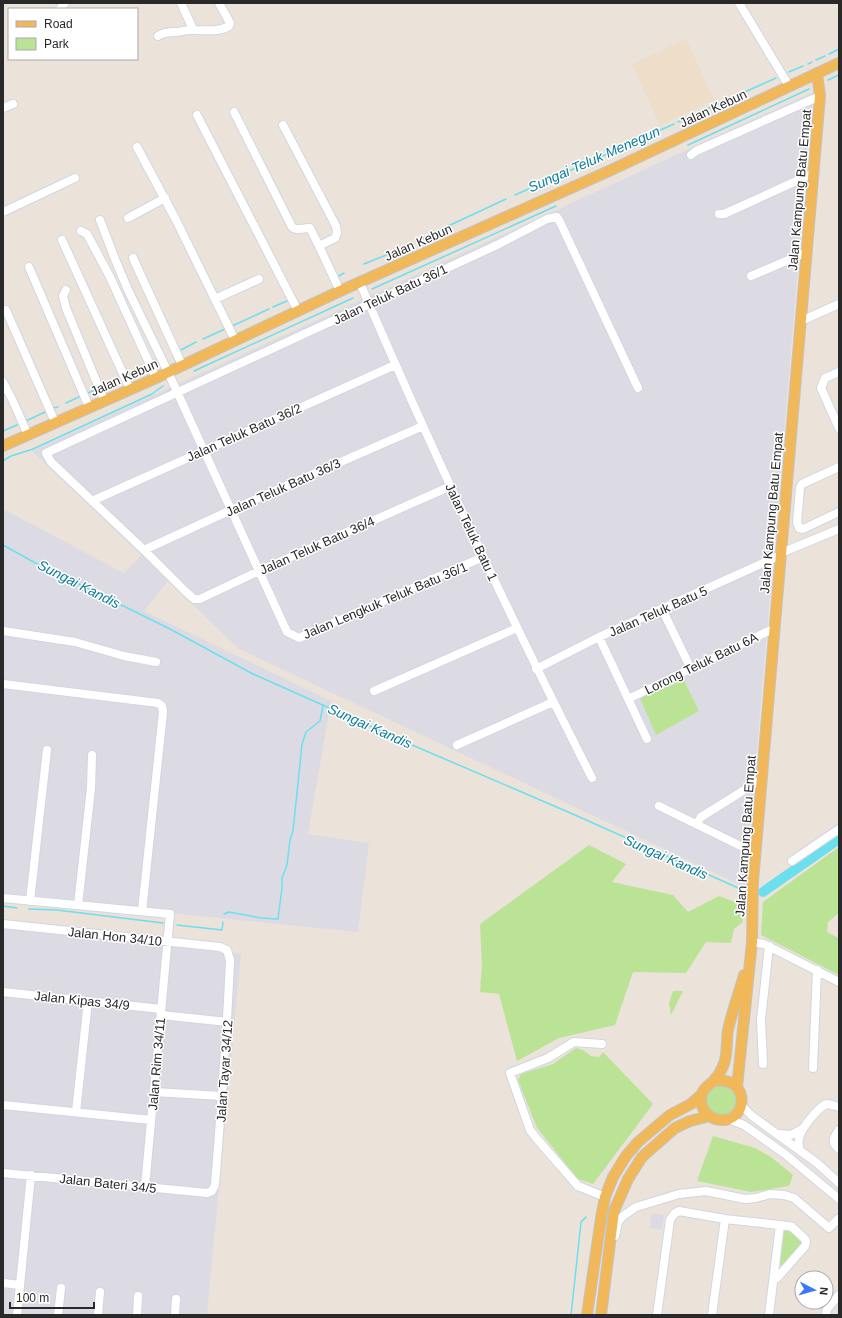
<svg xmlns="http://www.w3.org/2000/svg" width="842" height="1318" font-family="Helvetica,sans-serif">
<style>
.industrial{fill:#dcdbe4}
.education{fill:#edddc9}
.green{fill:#bbe396}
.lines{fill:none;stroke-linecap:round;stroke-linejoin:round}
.stream{stroke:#6cdfef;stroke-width:1.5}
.river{stroke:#6cdfef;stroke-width:10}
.minor-casing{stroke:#d0d6e2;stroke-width:10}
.major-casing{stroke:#c3c3c3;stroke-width:12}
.minor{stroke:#fff;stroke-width:8}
.major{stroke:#f1b85a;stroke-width:10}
.labels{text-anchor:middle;stroke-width:3;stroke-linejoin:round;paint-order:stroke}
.street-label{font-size:13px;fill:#292929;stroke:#fff}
.water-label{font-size:14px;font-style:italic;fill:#0d7d99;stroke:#fff}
</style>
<rect width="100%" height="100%" fill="#ebe2da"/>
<path class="industrial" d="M813 92 745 887 239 649 168 581 144 611 331 701 308 834 369 843 358 932 3 896V509L124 573 141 555 32 451Z
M3 928 241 954 207 1315H3Z
M652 1213 664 1215 662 1230 650 1228Z"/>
<path class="education" d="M686 39 714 100 660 125 632 64Z"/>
<path class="green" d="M684 680 699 711 656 735 640 698Z
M589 845 626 864 612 882 673 895 688 912 719 896 740 904 743 922 734 929 731 943 706 942 686 973 633 972 615 1025 559 1038 517 1061 499 994 480 992 482 965 480 924Z
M839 847V913L828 922 827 932 839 938V975L761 935 763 902Z
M673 991H683L671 1015 669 1003Z
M576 1048 583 1050 591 1056 599 1057 603 1052 653 1104 593 1184 578 1179 537 1128 518 1080 521 1074 553 1064Z
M715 1084 733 1087 738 1100C737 1103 736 1107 734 1109 725 1124 699 1110 707 1094 708 1091 712 1087 715 1084Z
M713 1136 755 1148 771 1157 793 1175 789 1186 751 1192 697 1181Z
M785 1230H790L802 1243 783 1266 778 1265 782 1233Z"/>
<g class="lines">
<path class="stream" d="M829 54 839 49
M816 60 825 56
M808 64 812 62
M789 72 803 66
M828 80 839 75
M700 112 776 78
M678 122 695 114
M688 145 809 89
M515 195 674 124
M416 241 506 199
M364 264 411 245
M337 277 344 273
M372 289 556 206
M273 307 287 301
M232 326 269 309
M203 339 225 329
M181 350 196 342
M152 362 159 359
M194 371 353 298
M130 373 144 366
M102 386 117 379
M86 394 97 389
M66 403 81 396
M53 408 58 407
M26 421 45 412
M3 431 19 424
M3 461 11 456 33 449 152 394 163 386
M3 545 39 565 83 586 170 629 253 674 410 744 575 815 745 891
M3 906 17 908
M29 909 57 910 163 923
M224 914 229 912 261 918 278 919 282 888V878L287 865 290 840 293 831 302 744 306 732 320 721 323 706
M177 925 222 930 223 922
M571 1315 581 1222 586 1217"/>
<path class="river" d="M763 892 839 839"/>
<g class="minor-casing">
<path id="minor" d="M181 3 193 29
M739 3 789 86
M60 9 65 3
M158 36C163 32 170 32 176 32 182 32 189 29 195 30 206 30 219 32 229 26L230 23 219 3
M3 108 13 104
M234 112 292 227C297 232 304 227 310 228L319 246 340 291
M197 115 298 311
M283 125 336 226 337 233 335 238 319 246
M137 147 176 220 235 340
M691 155 696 151 820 96
M3 212 75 178
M719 214H724L814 173
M128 218 165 198
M100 220 115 259 128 290 168 372 287 632 299 638 483 557
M81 231 87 234 110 277 156 378
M62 240 130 389
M133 258 182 365
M29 267 89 407
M751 276 807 252
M360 283C432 450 509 616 592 778
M66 290 63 296 66 308 104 400
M215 299 259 279
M6 310 55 422
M801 321 839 304
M839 372 825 378 821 388 839 428
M3 382 12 399 28 435
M839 467 802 484 800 488 797 523 799 528 803 529 839 512
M451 486 259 571 200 599H194L185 591 144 550 51 462 46 453 497 245 547 219 557 217 560 222 638 388
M92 501 395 365
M144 550 231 510 423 426
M781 553 839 529
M662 609 691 669
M3 631 75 642 124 656 156 662
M599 637 647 739
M536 669 599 637 781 555
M3 684 158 703 162 706 163 712 142 911
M374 691 517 628
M628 699 775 628
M457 745 553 702
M659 806 755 853
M697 824 701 817 762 779
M792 861 839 829
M3 898 170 914 145 1187
M30 901 47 750
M78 905 91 788 92 755
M3 924 220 947 227 950 230 960C227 1035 221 1110 215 1185L212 1191 207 1193 3 1173
M752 942 764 944 839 982
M3 992 161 1009
M161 1015 228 1022
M602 1044 574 1042 548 1058 510 1073 530 1130 537 1139 578 1186 605 1197
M763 1064 761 1020 769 946
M813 1068 817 970
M154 1092 222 1096
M3 1105 151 1120
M741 1105 752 1116 817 1163 839 1183
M76 1112 88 1001
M728 1119 744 1125 785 1154 839 1199
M839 1130C833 1138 831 1143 839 1149
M779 1134 791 1135 802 1129
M800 1151C798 1145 798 1141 800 1135 802 1128 819 1106 827 1104 830 1104 835 1106 839 1107
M615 1236 618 1222 623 1216 636 1207 679 1194 706 1191 745 1199 756 1198 770 1194 784 1195 794 1198 829 1228 838 1219
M3 1283 20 1285
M17 1315 31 1175
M58 1315 61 1288
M98 1315 100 1292
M137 1315 138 1296
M175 1315 176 1299
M657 1315 670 1220 674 1214 679 1211 725 1219 788 1226 792 1227 805 1239 806 1242 805 1246 777 1278H774
M712 1315 725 1219
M769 1315 780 1225
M826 1315 827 1309 839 1295"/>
</g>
<g class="major-casing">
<path id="major" d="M3 446 156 378 340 291 609 171 839 63
M714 1081C747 1075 750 1116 725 1120 713 1121 702 1113 701 1101 701 1087 709 1087 715 1079 718 1076 721 1071 723 1066 728 1057 726 1041 728 1030 732 1012 739 993 744 975
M737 1087 752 942 753 882 820 96 817 73
M587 1315 601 1218 605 1197 613 1177 626 1156 638 1142 670 1115 691 1104 702 1094
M601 1315 614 1211 628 1179 642 1157 675 1128 690 1121 710 1116"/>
</g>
<use href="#minor" class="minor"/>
<use href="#major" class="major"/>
</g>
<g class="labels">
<g class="street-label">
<text transform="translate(713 108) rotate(-25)" y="5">Jalan Kebun</text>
<text transform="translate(799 190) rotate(-85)" y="5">Jalan Kampung Batu Empat</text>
<text transform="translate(418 242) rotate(-24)" y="5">Jalan Kebun</text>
<text transform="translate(390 294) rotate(-25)" y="5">Jalan Teluk Batu 36/1</text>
<text transform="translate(124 377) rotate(-24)" y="5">Jalan Kebun</text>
<text transform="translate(244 432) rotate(-24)" y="5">Jalan Teluk Batu 36/2</text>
<text transform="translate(283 487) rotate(-24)" y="5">Jalan Teluk Batu 36/3</text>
<text transform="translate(771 513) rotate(-85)" y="5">Jalan Kampung Batu Empat</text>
<text transform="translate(472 532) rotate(65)" y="5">Jalan Teluk Batu 1</text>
<text transform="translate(317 545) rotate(-24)" y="5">Jalan Teluk Batu 36/4</text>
<text transform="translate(385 600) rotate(-23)" y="5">Jalan Lengkuk Teluk Batu 36/1</text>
<text transform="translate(658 611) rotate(-24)" y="5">Jalan Teluk Batu 5</text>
<text transform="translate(701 663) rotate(-26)" y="5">Lorong Teluk Batu 6A</text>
<text transform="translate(745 836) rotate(-86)" y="5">Jalan Kampung Batu Empat</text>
<text transform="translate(115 936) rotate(6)" y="5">Jalan Hon 34/10</text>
<text transform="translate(82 1000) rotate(6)" y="5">Jalan Kipas 34/9</text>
<text transform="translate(156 1064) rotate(-85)" y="5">Jalan Rim 34/11</text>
<text transform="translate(224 1071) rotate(-86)" y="5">Jalan Tayar 34/12</text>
<text transform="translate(108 1183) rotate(6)" y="5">Jalan Bateri 34/5</text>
</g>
<g class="water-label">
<text transform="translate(594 159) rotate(-24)" y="5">Sungai Teluk Menegun</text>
<text transform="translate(79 584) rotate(27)" y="5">Sungai Kandis</text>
<text transform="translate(370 726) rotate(24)" y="5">Sungai Kandis</text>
<text transform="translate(666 857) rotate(24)" y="5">Sungai Kandis</text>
</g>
</g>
<rect width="842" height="1318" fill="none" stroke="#292929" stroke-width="8"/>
<rect x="8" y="8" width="130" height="52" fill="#ffffff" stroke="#a9a9a9"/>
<rect x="16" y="21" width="20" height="6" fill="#f1b85a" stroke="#a9a9a9"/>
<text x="44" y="28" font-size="12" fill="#292929">Road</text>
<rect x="16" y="38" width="20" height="12" fill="#bbe396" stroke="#a9a9a9"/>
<text x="44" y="48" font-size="12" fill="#292929">Park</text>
<g transform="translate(814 1290) rotate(96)"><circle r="19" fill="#ffffff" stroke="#a9a9a9"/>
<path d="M0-3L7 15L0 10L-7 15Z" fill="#3979fa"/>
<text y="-6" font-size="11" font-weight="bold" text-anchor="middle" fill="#292929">N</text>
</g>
<path d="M10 1302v6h84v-6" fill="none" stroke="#292929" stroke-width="2"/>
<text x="16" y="1302" font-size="12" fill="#292929" stroke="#ffffff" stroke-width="3" paint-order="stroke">100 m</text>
</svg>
